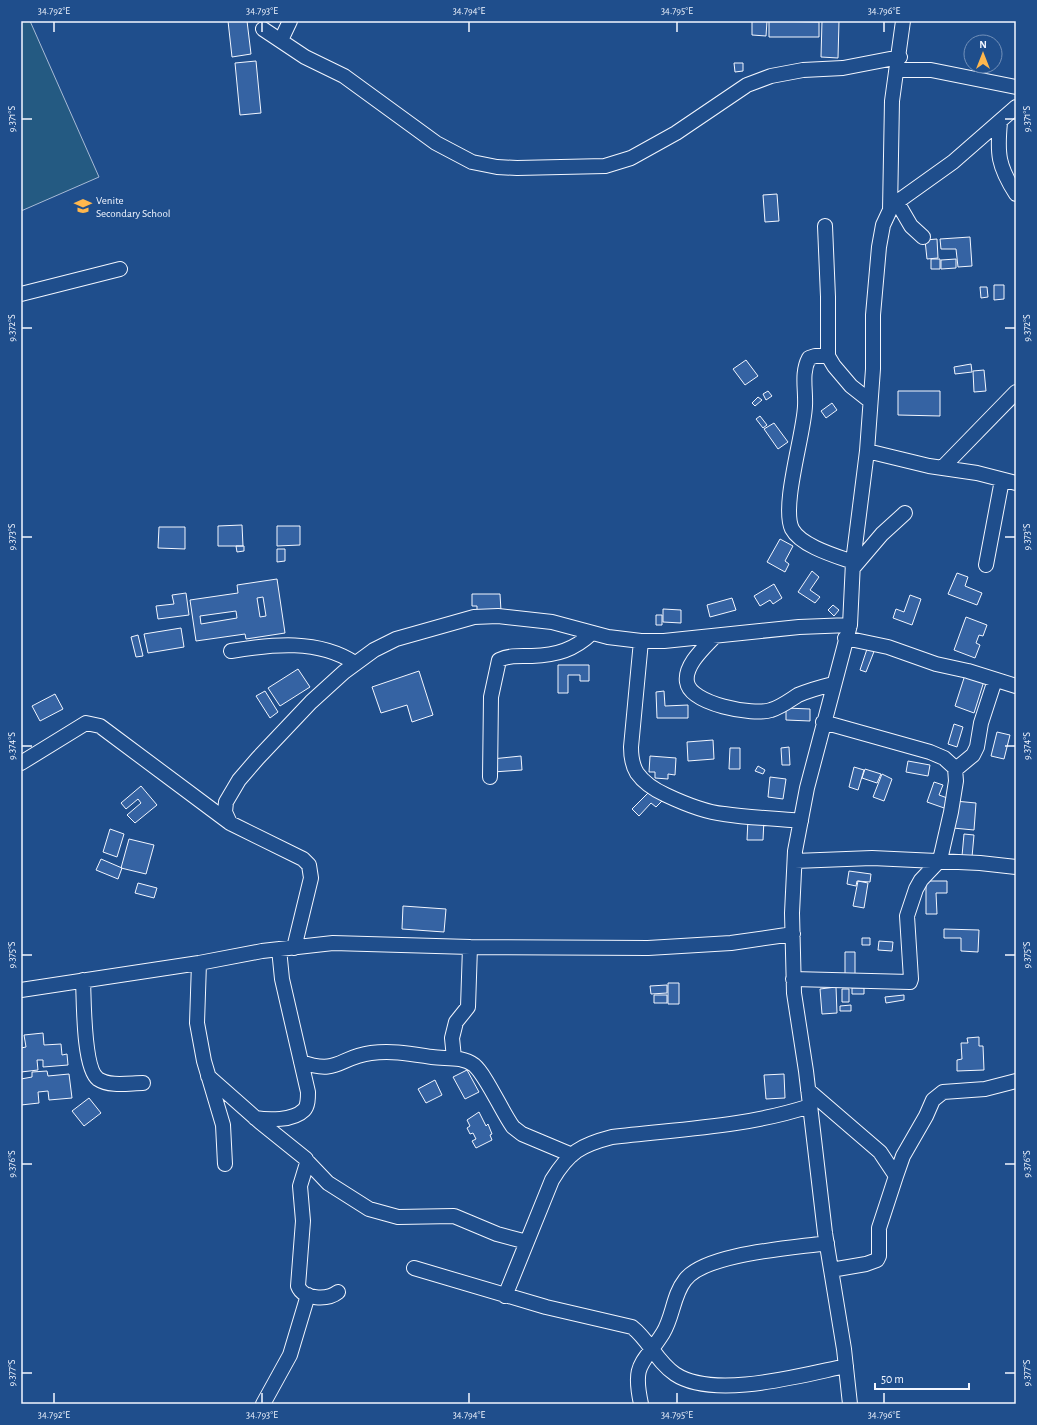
<svg xmlns="http://www.w3.org/2000/svg" width="1037" height="1425" font-family="'Alegreya Sans',sans-serif">
<style>
.green{fill:#245a82;stroke:#a8bbd7}
.building{fill:#3563a3;stroke:#f2f6ff;fill-rule:evenodd}
.lines{fill:none;stroke-linecap:round;stroke-linejoin:round}
.minor-casing{stroke:#f2f6ff;stroke-width:16}
.minor{stroke:#1f4e8c;stroke-width:14}
.ticks{fill:none;stroke:#f2f6ff;stroke-width:1.5}
.labels{text-anchor:middle;stroke-width:3;stroke-linejoin:round;paint-order:stroke}
.poi-label{font-size:11px;fill:#f2f6ff;stroke:#1f4e8c;text-anchor:start}
.neatline{fill:none;stroke:#f2f6ff;stroke-width:1.5}
.ticks-label{font-size:10px;text-anchor:middle;fill:#f2f6ff}
</style>
<rect width="100%" height="100%" fill="#1f4e8c"/>
<path class="green" d="M21 21H30L99 177 21 211Z"/>
<path class="building" d="M228 21H247L251 54 232 57Z
M752 21H767L766 36 752 35Z
M769 21 819 22V37H769Z
M822 21H839L838 58 821 57Z
M256 61 261 113 240 115 235 63Z
M734 63H743V71L735 72Z
M777 194 779 221 765 222 763 195Z
M970 237 972 266 958 267 956 249H941L940 239Z
M937 239 938 258 927 259 925 240Z
M931 259H940V269H931Z
M956 259V268L941 269V260Z
M994 285H1004V299L994 300Z
M980 287H987L988 297 981 298Z
M746 360 758 376 745 385 733 369Z
M971 364 972 372 955 374 954 367Z
M984 370 986 391 974 392 973 371Z
M768 391 772 396 766 400 763 394Z
M898 391H940V416L898 415Z
M758 397 762 400 755 406 752 403Z
M832 403 837 410 826 418 821 411Z
M760 416 767 425 763 428 756 419Z
M774 423 788 442 778 449 764 429Z
M242 525 243 546H218V526Z
M277 526H300V545L277 546Z
M159 527H185V549L158 548Z
M780 539 793 546 785 561 789 564 785 572 767 562Z
M236 546H244V551L237 552Z
M277 549H285V561L277 562Z
M812 571 819 577 810 590 820 597 815 603 798 592Z
M957 573 968 577 965 586 982 593 977 605 948 594Z
M277 579 285 633 246 639 245 634 196 641 190 600 238 593 237 585ZM263 597 266 616 260 617 257 598ZM236 611 237 618 201 624 200 616Z
M774 584 782 598 773 604 770 600 760 606 754 596Z
M186 593 189 615 158 619 156 606 174 604 172 595Z
M472 594H500L501 611 477 610V606H472Z
M910 595 921 599 912 625 893 618 896 609 904 612Z
M732 598 736 610 710 617 707 605Z
M833 605 839 610 834 616 828 610Z
M663 609 681 610V623L663 622Z
M656 615H662V625H656Z
M966 617 987 625 983 636 979 635 976 643 980 645 975 658 954 650Z
M181 628 184 647 148 653 144 634Z
M138 635 143 656 136 657 131 637Z
M868 646 875 649 866 672 860 670Z
M558 665H589V681H580V675H568V693H558Z
M298 669 310 687 280 706 268 688Z
M419 671 433 715 412 722 407 705 381 713 372 687Z
M965 675 984 681 974 713 955 706Z
M265 691 278 712 270 718 256 696Z
M664 691 665 706 688 705V718H657L656 692Z
M55 694 63 709 40 721 32 706Z
M786 708 810 709V721L786 720Z
M954 724 963 727 957 747 948 744Z
M997 732 1010 735 1004 759 991 756Z
M713 740 714 759 688 761 687 742Z
M789 747 790 765H782L781 748Z
M730 748H740V769H729Z
M521 756 522 770 493 772 492 759Z
M650 756 676 758 675 775 668 774V779L655 778V772H649Z
M908 761 930 765 928 776 906 772Z
M758 766 765 770 763 774 755 771Z
M854 767 864 770 858 790 849 787Z
M865 769 881 774 877 783 862 778Z
M882 774 892 779 884 801 873 797Z
M770 777 786 779 783 799 768 797Z
M934 782 943 785 939 795 950 799 947 809 927 802Z
M141 786 157 805 135 823 127 815 141 803 138 799 126 809 121 803Z
M651 790 662 801 656 807 651 803 639 816 632 809Z
M955 801 976 803 974 830 953 828Z
M748 819H764L763 840H747Z
M110 829 124 834 117 857 103 852Z
M964 834 974 835 972 857 962 856Z
M129 839 154 845 146 874 121 868Z
M101 859 122 868 118 879 96 870Z
M849 871 871 874 870 882 857 881 856 886 847 884Z
M858 881 868 883 864 908 853 906Z
M926 881H947V893H936L937 914H926Z
M138 883 157 888 154 898 135 893Z
M403 906 446 909 444 932 402 929Z
M944 929 979 930 978 952 961 951V938H944Z
M862 938H870V945H862Z
M879 941 893 942 892 951 878 950Z
M845 952H855V977H845Z
M668 983H679V1004H668Z
M667 985V993L651 994 650 986Z
M836 987 837 1013 822 1014 820 989Z
M852 988H864V994H852Z
M842 989H849V1002H842Z
M654 995H667V1003H654Z
M904 995V1000L886 1003 885 997Z
M851 1005V1011H840V1006Z
M43 1033 44 1045 61 1044 62 1055 67 1054 68 1065 43 1067V1060H37L38 1070 21 1072V1048L26 1047 24 1035Z
M979 1037V1046H983L984 1070 957 1071V1060L962 1059 961 1043H968L967 1038Z
M467 1070 479 1092 465 1099 453 1077Z
M47 1071 48 1076 69 1074 72 1098 49 1100 48 1091 38 1092 39 1103 21 1105V1079L32 1077V1072Z
M784 1074 785 1098 766 1099 764 1075Z
M435 1080 442 1095 426 1103 418 1089Z
M89 1098 101 1113 84 1126 72 1111Z
M479 1112 486 1126 488 1124 492 1134 490 1135 492 1140 476 1148 472 1141 476 1139 473 1133 470 1134 467 1128 470 1126 467 1120Z"/>
<g class="lines">
<g class="minor-casing">
<path id="minor" d="M263 29 305 57 344 76 436 143 472 162 497 167 517 168 605 166 631 158 676 133 747 85 771 76 803 70 843 68 900 57
M281 40 290 21
M897 70H931L1016 87
M1000 122C997 154 998 166 1016 194
M897 202 911 226 923 237
M890 210 892 101 903 21
M825 226 828 297V356L834 366 851 386 870 401
M21 294 120 269
M828 356H815L809 358C801 373 806 390 805 406 804 434 781 506 792 529 801 546 836 556 853 562
M867 451 929 466 977 473 1016 483
M942 468 1016 392
M986 565 1002 480
M853 568 882 534 905 513
M715 636C705 647 684 665 687 682 690 704 753 716 771 710 781 707 790 700 798 695 810 690 821 687 833 684
M845 638 888 647 936 664 968 671 1016 686
M641 641 631 747C631 756 632 765 637 773 644 783 655 790 666 795 685 804 704 812 724 814 749 818 775 818 801 821
M231 651C273 644 318 639 355 663
M21 763 86 723 100 726 230 823
M956 769 973 755 977 747 981 723 995 680
M490 777 491 697 499 660C510 655 520 656 532 656 557 655 574 650 592 633
M795 861 872 858 980 863 1016 867
M294 948 311 878 309 865 303 859 230 823 225 812 226 802 239 780 258 758 311 702 344 672 374 650 396 639 474 617 498 616 552 622 608 637 641 641H664L799 627 850 625
M199 963 197 1023 204 1061 223 1125 225 1164
M793 979 910 982 911 979 907 916 916 889 921 880 940 860 951 812 956 781 955 768 944 758 930 752 823 722
M83 980C84 999 83 1068 98 1079 110 1087 130 1083 143 1083
M21 990 199 963 262 951 333 943 470 947 648 948 731 943 793 934
M454 1058 452 1038 456 1022 468 1007 470 947
M301 1062C339 1075 339 1057 371 1053 392 1050 412 1054 432 1057 446 1059 462 1056 474 1065 486 1075 502 1112 513 1127L522 1134 572 1155
M208 1076 260 1122 306 1159 307 1163 300 1186 303 1221 298 1286C303 1300 328 1300 338 1292
M808 1090 880 1152 896 1176
M255 1118C268 1120 293 1121 304 1110 308 1106 308 1098 308 1092L282 979 279 949
M307 1161 328 1183 369 1209 398 1217 454 1216 497 1234 527 1242
M414 1268 546 1307 632 1327C649 1340 657 1362 675 1374 714 1400 802 1375 846 1366
M831 1270 866 1264 877 1260 879 1256V1228L896 1176 903 1156 926 1116 933 1100 943 1092 985 1089 1016 1081
M505 1296 552 1180C569 1152 581 1145 612 1137 679 1129 746 1127 810 1106
M263 1404 290 1355 308 1295
M641 1404C632 1362 643 1365 663 1333 673 1317 673 1295 685 1280 705 1253 794 1248 827 1243
M850 1404 844 1349 825 1233 806 1071 794 993 792 913 795 851 807 788 850 625 853 562 867 451 873 369V315L879 247 883 225 890 210 897 202 953 162 1016 107"/>
</g>
<use href="#minor" class="minor"/>
</g>
<path class="ticks" d="M54 22V32M262 22V32M469 22V32M677 22V32M884 22V32M22 119H32M1005 119H1015M22 328H32M1005 328H1015M22 537H32M1005 537H1015M22 746H32M1005 746H1015M22 955H32M1005 955H1015M22 1164H32M1005 1164H1015M22 1373H32M1005 1373H1015M54 1393V1403M262 1393V1403M469 1393V1403M677 1393V1403M884 1393V1403"/>
<defs>
<g id="school-bare" transform="scale(1.38)"><path d="M0-5L7-2L0 1L-7-2ZM-4 1L0 2.5L4 1V4Q0 6-4 4Z" fill="#ffb74d" stroke="#1f4e8c" stroke-width="2.5" paint-order="stroke"/></g>
</defs>
<g fill-rule="evenodd">
<use href="#school-bare" x="83" y="206"/>
</g>
<g class="labels">
<g class="poi-label">
<text x="96" y="204">Venite<tspan x="96" dy="13">Secondary School</tspan></text>
</g>
</g>
<rect width="1037" height="1425" fill="none" stroke="#1f4e8c" stroke-width="44"/>
<g transform="translate(983 54)"><circle r="19" fill="#1f4e8c" stroke="#7391ba"/>
<path d="M0-3L7 15L0 10L-7 15Z" fill="#ffb74d"/>
<text y="-6" font-size="11" font-weight="bold" text-anchor="middle" fill="#f2f6ff">N</text>
</g>
<path d="M875 1383v6h94v-6" fill="none" stroke="#f2f6ff" stroke-width="2"/>
<text x="881" y="1383" font-size="12" fill="#f2f6ff" stroke="#1f4e8c" stroke-width="3" paint-order="stroke">50 m</text>
<rect x="22" y="22" width="993" height="1381" class="neatline"/>
<g class="ticks-label">
<text x="54" y="14">34.792°E</text>
<text x="262" y="14">34.793°E</text>
<text x="469" y="14">34.794°E</text>
<text x="677" y="14">34.795°E</text>
<text x="884" y="14">34.796°E</text>
<text transform="translate(11 119) rotate(-90)" y="4">9.371°S</text>
<text transform="translate(1026 119) rotate(-90)" y="4">9.371°S</text>
<text transform="translate(11 328) rotate(-90)" y="4">9.372°S</text>
<text transform="translate(1026 328) rotate(-90)" y="4">9.372°S</text>
<text transform="translate(11 537) rotate(-90)" y="4">9.373°S</text>
<text transform="translate(1026 537) rotate(-90)" y="4">9.373°S</text>
<text transform="translate(11 746) rotate(-90)" y="4">9.374°S</text>
<text transform="translate(1026 746) rotate(-90)" y="4">9.374°S</text>
<text transform="translate(11 955) rotate(-90)" y="4">9.375°S</text>
<text transform="translate(1026 955) rotate(-90)" y="4">9.375°S</text>
<text transform="translate(11 1164) rotate(-90)" y="4">9.376°S</text>
<text transform="translate(1026 1164) rotate(-90)" y="4">9.376°S</text>
<text transform="translate(11 1373) rotate(-90)" y="4">9.377°S</text>
<text transform="translate(1026 1373) rotate(-90)" y="4">9.377°S</text>
<text x="54" y="1418">34.792°E</text>
<text x="262" y="1418">34.793°E</text>
<text x="469" y="1418">34.794°E</text>
<text x="677" y="1418">34.795°E</text>
<text x="884" y="1418">34.796°E</text>
</g>
</svg>
